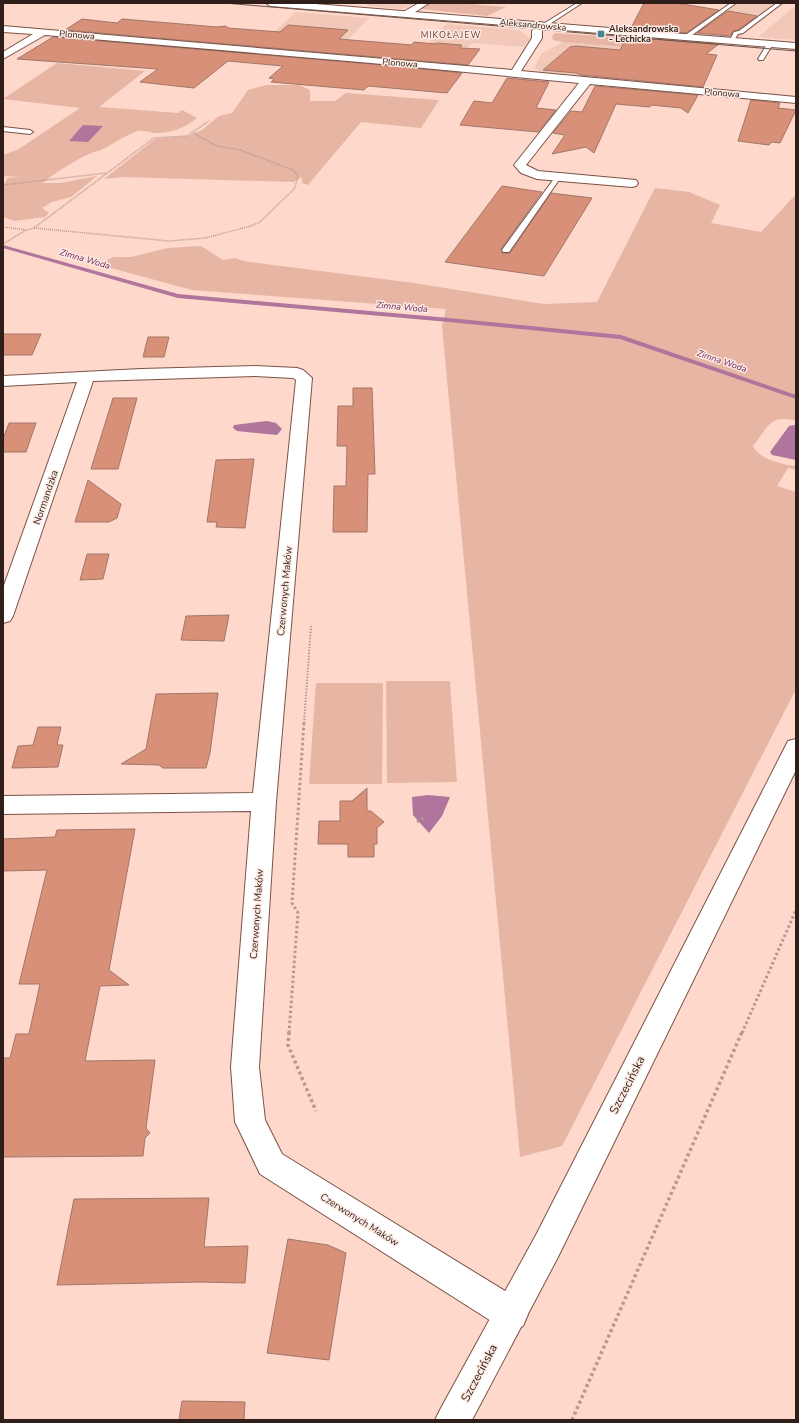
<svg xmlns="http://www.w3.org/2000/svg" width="799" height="1423" font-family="'Nunito Sans',sans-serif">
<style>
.built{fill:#f2c8b9}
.green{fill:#e7b5a4}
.water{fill:#b1749d}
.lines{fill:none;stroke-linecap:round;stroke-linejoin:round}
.stream{fill:#b1749d;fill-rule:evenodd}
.building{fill:#d89078;stroke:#a17769}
.lane-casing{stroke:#7b5346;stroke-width:2}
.street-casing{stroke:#7b5346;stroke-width:2}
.secondary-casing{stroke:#7b5346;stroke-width:2}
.primary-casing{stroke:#7b5346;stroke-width:2}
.path-far4{stroke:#b7998e;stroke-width:1;stroke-dasharray:1 1;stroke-linecap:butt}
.path-far3{stroke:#b7998e;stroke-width:1.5;stroke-dasharray:1 1;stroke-linecap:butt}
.path-far2{stroke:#b7998e;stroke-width:2;stroke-dasharray:1.5 1.5;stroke-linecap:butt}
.path-far1{stroke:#b7998e;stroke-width:3;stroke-dasharray:2.5 2.5;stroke-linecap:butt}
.path{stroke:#b7998e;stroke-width:3.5;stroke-dasharray:3 3;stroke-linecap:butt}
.lane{fill:#fff;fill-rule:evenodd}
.street{fill:#fff;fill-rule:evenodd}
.secondary{fill:#fff;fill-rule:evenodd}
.primary{fill:#fff;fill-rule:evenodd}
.tram{stroke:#6c554d;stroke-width:1}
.poi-dot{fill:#438497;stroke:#fdeae3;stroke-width:1.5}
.labels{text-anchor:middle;stroke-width:3;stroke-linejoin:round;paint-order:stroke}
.far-street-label{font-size:9px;fill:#2f1e19;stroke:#fdeae3}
.far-poi-label{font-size:9px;font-weight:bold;fill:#2f1e19;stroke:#fdeae3;text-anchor:start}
.far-neighbourhood-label{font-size:9px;letter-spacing:1px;fill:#6a4437;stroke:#fdeae3}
.far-water-label{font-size:9px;font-style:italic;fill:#681e55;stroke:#fdeae3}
.street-label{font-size:10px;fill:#2f1e19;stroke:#fdeae3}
.near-street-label{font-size:12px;fill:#2f1e19;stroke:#fdeae3}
</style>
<rect width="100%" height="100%" fill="#fdd8cb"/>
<path class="built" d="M371 3H415L403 9 366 6Z
M739 3H785L740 37 696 33Z
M796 5V40L758 37Z
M296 12 369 18 334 54 257 48Z
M446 24 519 30 530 38 524 47 472 43 454 65 412 61Z
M563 42 679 52 659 83 544 73 534 68 542 53Z"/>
<path class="green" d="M431 3H459L506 7 487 16 421 9Z
M555 33 667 41 672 51 563 42 553 40 552 36Z
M57 63 145 71 99 107 178 113 182 110 197 118C186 128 168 134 154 133 149 132 143 130 138 131 125 135 112 145 99 151 89 151 51 175 43 183H61L97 176 71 197 52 202 42 208 49 213 45 217 14 221 3 217V185L8 178 19 177 3 176V155L19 149 80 108 3 99Z
M266 85H299L310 90V101H335L346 93 439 100 421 128 361 122 308 185 302 183V177L294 182 123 177 104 179 155 139 188 136 202 130 219 116 232 113 248 90Z
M655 188 689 192 720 205 711 223 761 232 796 194V421C770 414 768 427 753 446 758 459 783 465 796 466V470L788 468 777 486 796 492V689L562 1146 520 1157 442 326 446 309 192 290 96 264 114 257H131L168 248 201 246 223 260 236 258 243 261 414 283 544 304 597 302Z
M386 681H450L457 782 387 783Z
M316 683H383L382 784H309Z"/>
<path class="water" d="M83 125 103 126 88 142 69 141Z
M267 421 276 423 282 429 277 435 237 431 233 428 234 425Z
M794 425 796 426V460L772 455 770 452 789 426Z
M428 795 450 797 442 816 429 833 413 815 412 797Z"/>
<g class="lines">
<path class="stream" d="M3 245 178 294 449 318 621 335 796 395V399L620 339 449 322 178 298 3 248Z"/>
</g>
<path class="building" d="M644 3H676L719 10 686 33 631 28Z
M728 11 757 16 738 30 733 31 730 36 697 33Z
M82 19 117 23 122 19 217 27 226 26 228 28 280 32 288 25 348 30 339 39 412 45 414 42 435 44 436 43 462 45 460 48 480 49 468 65 65 30Z
M53 37 371 64 462 73 447 93 368 86 364 90 271 82 274 79 269 78 283 66 228 61 194 88 140 82 158 69 17 59Z
M627 37 719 44 706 54 717 55 703 87 581 75 576 73 543 70 570 47 576 46 620 50Z
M507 78 549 82 536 108 556 110 538 132 460 125 474 101 492 103Z
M595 86 698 95 688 113 681 108 651 105 650 107 616 104 594 153 586 147 552 154 565 135 553 133 571 111 582 112Z
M751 100 780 103 778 108 796 110 780 143 772 142 769 145 738 141Z
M502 186 542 192 501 249 503 254 510 253 551 193 592 198 544 276 445 262Z
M3 334H41L32 355H3Z
M148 337H169L164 357H143Z
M353 388H372L375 474H368L367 532H333L334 486H346L347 446H337L338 406H353Z
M113 398H137L118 469H91Z
M9 423H36L26 452H3V439Z
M254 459 245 528 216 527 217 522H207L216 460Z
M88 480 121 504 117 518 109 522H75Z
M87 554H109L103 579 80 580Z
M229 615 224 641 181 640 186 616Z
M218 693 210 753 206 768H163L159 765 121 764 146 749 156 694Z
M38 727H61L57 745H63L58 767 12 768 18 746 33 745Z
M367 788V811H371L384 822 377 828V844H374V857H348V844H318L319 821H340V801H352Z
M135 829 109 970 129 985 100 986 85 1061 155 1060 146 1128 150 1133 145 1138 143 1156 3 1157V1058H10L16 1034H29L40 984H19L47 870 3 871V839L55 837 57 830Z
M209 1198 204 1247 248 1246 245 1283 200 1282 57 1285 74 1199Z
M288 1239 328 1245 346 1253 329 1360 267 1353Z
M182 1401 245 1402 244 1420H179Z"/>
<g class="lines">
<g class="lane-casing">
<path id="lane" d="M577 3H582L545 27 540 26Z
M731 3H736L688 38H684V36Z
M777 3H782L743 33 738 34 733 42H729L734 32 739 31Z
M768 43 773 44 763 60H759L758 59Z
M3 127 30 130 33 132 30 134 3 131Z
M556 176 561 177 509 252H503L502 250Z"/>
</g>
<g class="street-casing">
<path id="street" d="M419 3H429L409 16H403L401 14 403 12Z
M541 22 546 25 542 31V38L521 71 796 97V103L590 84 526 165 538 171 636 180 638 183 636 186 632 187 537 179 521 173 514 165 579 83 371 63 45 35 3 59V52L33 34 3 32V26L512 70 532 38V31L538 23Z
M255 366 297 368 303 370 312 378 276 802 259 1067 265 1120 282 1154 523 1302 528 1314 523 1326 511 1331 499 1326 260 1174 240 1132 235 1122 231 1067 251 811 3 814V796L253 793 296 380 293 378 255 376 93 381 13 616 10 621 3 623V588L77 382 3 386V376L141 369Z"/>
</g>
<g class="secondary-casing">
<path id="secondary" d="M266 3H303L796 43V49L270 6Z"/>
</g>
<g class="primary-casing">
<path id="primary" d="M796 739V770L558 1257 472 1420H435L441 1408 536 1235 785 747 788 741Z"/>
</g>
<path class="path-far4" d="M204 124 210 120"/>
<path class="path-far3" d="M3 185 106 173
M3 227 27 230 34 228 154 138 187 136 206 123
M34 228 169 241 205 238 251 226 260 222 295 188 298 175 293 170 240 150 217 146 193 133
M3 244 26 230"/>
<path class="path-far2" d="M304 723 311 626"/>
<path class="path-far1" d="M417 822 425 817
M289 1033 298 913 292 903 304 722
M742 1033 796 910"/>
<path class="path" d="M289 1032 288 1045 316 1111
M572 1420 742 1032"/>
<use href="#lane" class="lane"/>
<use href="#street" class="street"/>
<use href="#secondary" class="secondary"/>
<use href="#primary" class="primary"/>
<path class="tram" d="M224 3 796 51"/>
</g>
<rect class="poi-dot" x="597" y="30" width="8" height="8" rx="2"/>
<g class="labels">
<g class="far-street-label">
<text transform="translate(533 25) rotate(5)" y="3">Aleksandrowska</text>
<text transform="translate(77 35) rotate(5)" y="3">Plonowa</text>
<text transform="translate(400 63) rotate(5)" y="3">Plonowa</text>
<text transform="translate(722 93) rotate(5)" y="3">Plonowa</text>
</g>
<g class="far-poi-label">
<text x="609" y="32">Aleksandrowska<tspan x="609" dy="10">- Lechicka</tspan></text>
</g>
<g class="far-neighbourhood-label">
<text x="451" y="38">MIKOŁAJEW</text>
</g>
<g class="far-water-label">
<text transform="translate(85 259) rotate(16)" y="3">Zimna Woda</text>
<text transform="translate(402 307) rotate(5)" y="3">Zimna Woda</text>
<text transform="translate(722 361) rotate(19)" y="3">Zimna Woda</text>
</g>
<g class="street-label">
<text transform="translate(45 497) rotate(-71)" y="4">Normandzka</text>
<text transform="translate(284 591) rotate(-85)" y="4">Czerwonych Maków</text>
<text transform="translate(256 914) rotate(-86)" y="4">Czerwonych Maków</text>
<text transform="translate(360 1219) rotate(32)" y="4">Czerwonych Maków</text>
</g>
<g class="near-street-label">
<text transform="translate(627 1085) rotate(-63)" y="4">Szczecińska</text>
<text transform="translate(479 1373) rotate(-62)" y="4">Szczecińska</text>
</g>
</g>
<rect width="799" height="1423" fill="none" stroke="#2f1e19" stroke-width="8"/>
</svg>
